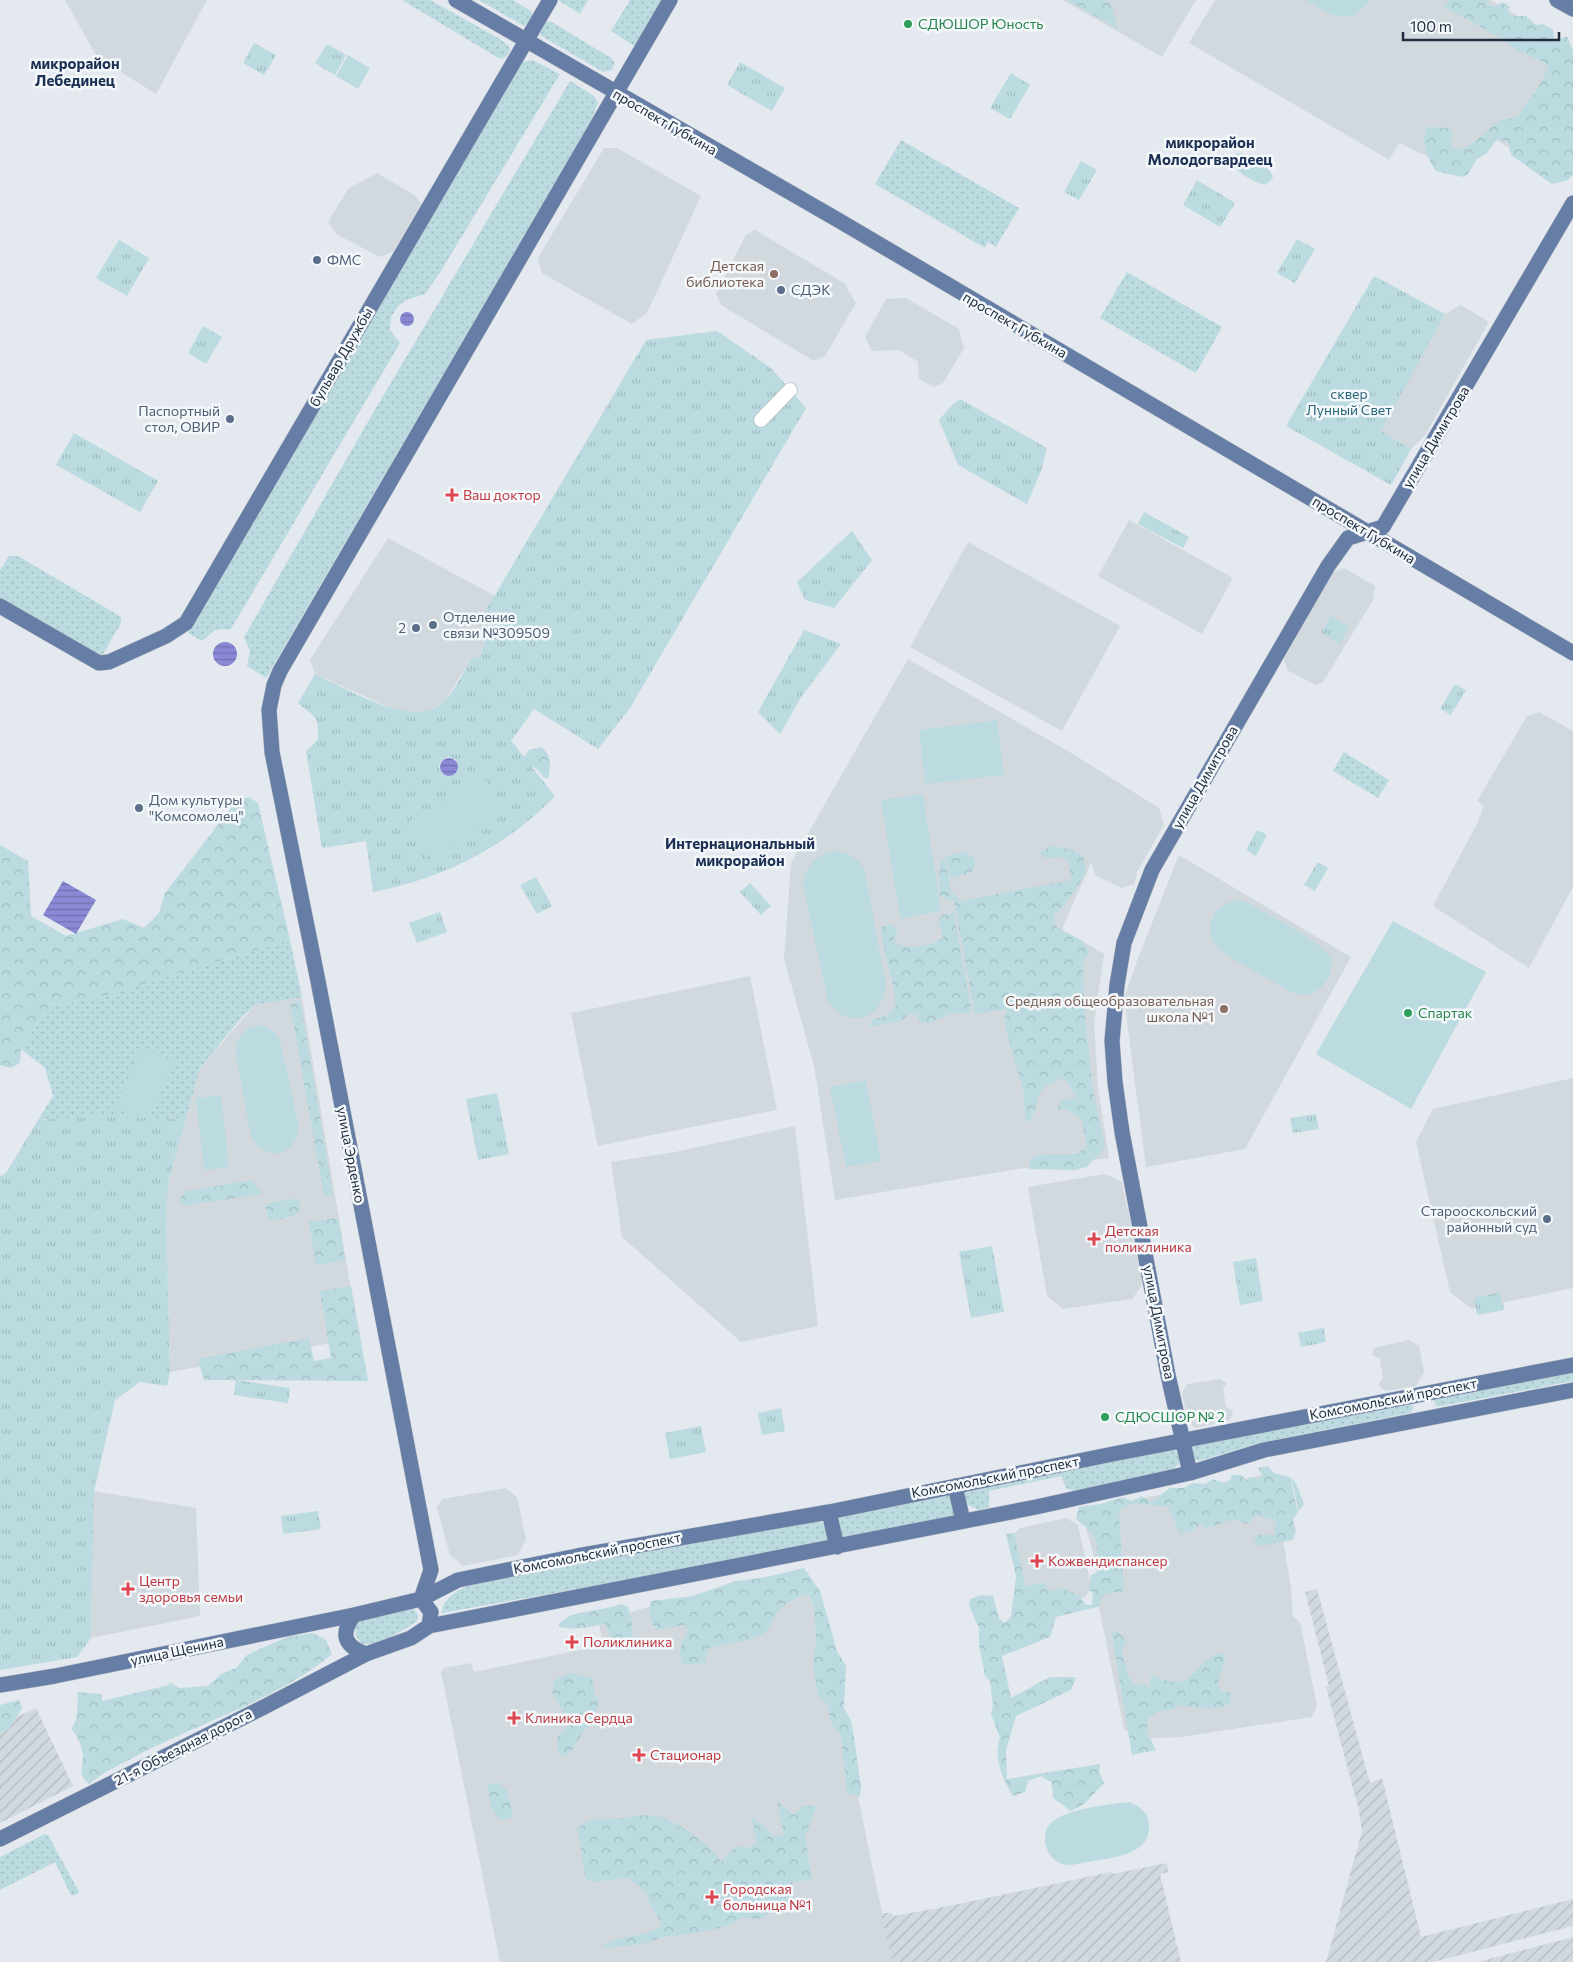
<svg xmlns="http://www.w3.org/2000/svg" width="1573" height="1962" font-family="Commissioner,sans-serif">
<style>
.built{fill:#d1d9de}
.industrial{fill:url(#industrial-furrows)}
.grass{fill:url(#grass-dots)}
.forest{fill:url(#forest-crowns)}
.park{fill:url(#park-tufts);fill-rule:evenodd}
.garden{fill:#bbdbe0}
.water{fill:url(#water-rules)}
.lines{fill:none;stroke-linecap:round;stroke-linejoin:round}
.minor-casing{stroke:#a9b1ba;stroke-width:15}
.major-casing{stroke:#c1c4ca;stroke-width:16}
.minor{stroke:#fff;stroke-width:14}
.major{stroke:#667ea5;stroke-width:15}
.leisure-dot{fill:#2e9e5b;stroke:#f4f8fa;stroke-width:2}
.service-dot{fill:#5c6f8a;stroke:#f4f8fa;stroke-width:2}
.education-dot{fill:#8d6e63;stroke:#f4f8fa;stroke-width:2}
.health-dot{fill:#e0444e;stroke:#f4f8fa;stroke-width:2}
.labels{text-anchor:middle;stroke-width:5;stroke-linejoin:round;paint-order:stroke}
.leisure-label{font-size:14px;fill:#27864d;stroke:#f4f8fa;text-anchor:start}
.street-label{font-size:14px;fill:#222e40;stroke:#f4f8fa}
.service-label{font-size:14px;fill:#4e5e75;stroke:#f4f8fa;text-anchor:start}
.education-label{font-size:14px;fill:#785e54;stroke:#f4f8fa;text-anchor:end}
.park-label{font-size:14px;fill:#2a6579;stroke:#f4f8fa}
.health-label{font-size:14px;fill:#be3a42;stroke:#f4f8fa;text-anchor:start}
.neighbourhood-label{font-size:15px;font-weight:bold;fill:#1c3154;stroke:#f4f8fa}
</style>
<defs>
<pattern id="industrial-furrows" width="10" height="10" patternUnits="userSpaceOnUse" patternTransform="scale(1.25)"><rect width="10" height="10" fill="#d1d9de"/><path d="M-1 1l2-2M0 10L10 0M9 11l2-2" fill="none" stroke="#b3bbc0"/></pattern>
<pattern id="grass-dots" width="8" height="8" patternUnits="userSpaceOnUse" patternTransform="scale(1.25)"><rect width="8" height="8" fill="#bbdbe0"/><path d="M2 2h.1M6 6h.1" fill="none" stroke="#a0bcc1" stroke-width="1.8" stroke-linecap="round"/></pattern>
<pattern id="forest-crowns" width="20" height="18" patternUnits="userSpaceOnUse" patternTransform="scale(1.25)"><rect width="20" height="18" fill="#bbdbe0"/><path d="M2 6a3 3 0 1 1 6 0M12 15a3 3 0 1 1 6 0" fill="none" stroke="#a0bcc1"/></pattern>
<pattern id="park-tufts" width="24" height="20" patternUnits="userSpaceOnUse" patternTransform="scale(1.25)"><rect width="24" height="20" fill="#bbdbe0"/><path d="M3 7l-1-3M5 7V3M7 7l1-3M15 17l-1-3M17 17v-4M19 17l1-3" fill="none" stroke="#a0bcc1"/></pattern>
<pattern id="water-rules" width="6" height="5" patternUnits="userSpaceOnUse" patternTransform="scale(1.25)"><rect width="6" height="5" fill="#8b89d5"/><path d="M0 2.5h6" fill="none" stroke="#7170ae"/></pattern>
</defs>
<rect width="100%" height="100%" fill="#e3e9ee"/>
<path class="built" d="M65 0H207L156 94 97 57Z
M1063 0H1196L1162 57Z
M1215 0H1491L1555 38 1573 57 1563 179 1487 135 1463 173 1399 143 1389 160 1381 155 1189 43Z
M604 148H617L701 196 647 313 632 324 542 273 538 258Z
M377 173 416 196 421 204 393 252 380 257 336 234 328 222 348 189Z
M755 230 844 283 856 303 825 356 814 361 721 305 716 294 746 235Z
M906 298 959 329 964 348 943 383 934 387 919 379 918 362 899 350 872 351 865 337 886 299Z
M1461 305 1489 322 1425 435 1411 449 1380 431 1445 314Z
M1129 520 1233 578 1202 634 1098 576Z
M388 538 495 596 482 617 490 622 480 657H472L445 701 431 711 418 714 400 712 315 674 310 660Z
M968 542 1120 626 1062 731 910 647Z
M1344 568 1375 586 1373 600 1323 682 1316 685 1287 670 1284 659 1332 573Z
M908 659 1073 754 1159 808 1164 825 1138 870 1134 884 1122 888 1096 876 1091 863 1062 929 1104 954 1094 1023 1098 1088 1109 1158 1018 1169 835 1200 814 1066 784 959 791 863Z
M1539 712 1573 731V887L1529 968 1433 906 1477 824 1484 806 1477 801 1527 716Z
M1179 855 1351 957 1245 1149 1146 1167 1127 1022 1125 996 1137 961Z
M750 976 777 1110 598 1146 571 1013Z
M302 997 359 1338 170 1372 166 1209 169 1179 200 1068 255 1005Z
M1573 1078V1288L1472 1309 1450 1292 1416 1142 1433 1109Z
M795 1126 818 1326 741 1342 622 1237 611 1162 675 1152Z
M1105 1174 1122 1182 1143 1284 1132 1299 1063 1309 1047 1296 1028 1187Z
M1409 1340 1419 1346 1424 1372 1416 1386 1385 1391 1378 1384 1383 1378 1380 1359 1372 1355 1374 1348Z
M1220 1379 1227 1383 1223 1388 1226 1407 1232 1410 1233 1414 1229 1421 1195 1428 1188 1422 1182 1393 1187 1384Z
M1272 1473 1291 1587 1293 1617 1300 1622 1317 1706 1312 1717 1181 1737 1137 1739 1124 1729 1097 1598 1100 1578 1081 1510Z
M506 1488 517 1497 526 1539 518 1555 463 1566 450 1555 437 1508 442 1499Z
M94 1491 196 1508 200 1616 91 1638Z
M1066 1518 1078 1525 1092 1589 1085 1597 1038 1606 1024 1596 1011 1537 1020 1528Z
M814 1583 892 1962H500L441 1672 444 1668 471 1663 474 1672 603 1645 599 1624 637 1610 717 1591Z"/>
<path class="industrial" d="M1317 1589 1370 1783 1382 1778 1421 1937 1573 1899V1926L1433 1962H1326L1362 1831 1359 1811 1326 1687 1329 1686 1305 1592Z
M36 1708 73 1786 0 1823V1725Z
M1167 1863 1168 1872 1160 1874 1181 1962H892L881 1913H890L894 1916 944 1907 1111 1872 1113 1874Z
M1573 1937V1962H1478Z"/>
<path class="grass" d="M402 0H430L500 39 509 47C511 53 507 56 502 59L495 56Z
M479 0H513L531 11 533 18 524 26Z
M558 0H588L580 14Z
M630 0H662L634 46 611 31Z
M550 21 611 58 615 63 612 70 603 72 540 35 544 23Z
M532 60 560 74 441 271 425 294 406 300 398 306 391 317 390 330 400 343 231 629 215 630 202 641 188 633 516 69 523 62Z
M570 81 594 96 598 103 590 123 266 678 247 666 250 651 244 637 373 413Z
M901 140 1019 208 996 247 988 242 985 248 875 184Z
M1127 272 1222 327 1196 373 1100 318Z
M9 556H18L118 615 121 618V623L103 654 101 656 0 599V570Z
M1344 752 1389 780 1378 798 1333 771Z
M290 940 302 997 255 1005 242 1017 200 1068 186 1119 93 1116 38 1120 53 1096 45 1068 21 1049 49 1005 94 999Z
M1573 1372V1381L1441 1406H1436L1434 1401 1438 1397Z
M1410 1404 1413 1407 1412 1411 1409 1413 1259 1443 1198 1461 1193 1459 1191 1448 1198 1444Z
M1169 1450H1175L1179 1454 1180 1463 1168 1473 1074 1491 1066 1488 1061 1476 989 1491V1507L979 1510 968 1505 963 1492Z
M947 1494 953 1497 955 1514 951 1517 861 1536 844 1537C838 1532 835 1524 838 1517Z
M814 1519 824 1524 828 1539 826 1544 442 1613C443 1597 457 1592 469 1584Z
M412 1607 418 1615 417 1621C403 1631 379 1645 362 1644L356 1636 355 1626 359 1621Z
M45 1834 48 1835 79 1892 76 1895H71L55 1862 0 1890V1857Z"/>
<path class="forest" d="M1067 0H1104L1111 5 1118 29Z
M1448 0H1487V3L1494 7 1502 2 1510 7 1507 11 1512 16H1526L1536 25 1543 24 1553 30 1555 41 1567 36 1573 51V174L1568 180 1552 184 1511 155 1508 143 1497 139 1486 154 1477 159 1468 174 1462 177 1436 171C1427 157 1420 143 1427 127L1449 128 1453 135 1450 145 1457 150 1469 146 1499 121 1518 116 1541 83 1549 65 1517 50 1496 35 1444 7Z
M508 741 515 745C517 751 519 755 525 756L529 750 541 747C552 756 551 765 548 778H544L538 770 533 767 462 766Z
M249 797 258 803 290 940 94 999 49 1005 21 1049 20 1063 11 1068 0 1065V845L28 861 31 916 66 936 123 919 144 928 159 913 165 893 235 803Z
M1051 846 1070 849 1083 855C1084 861 1086 866 1085 872 1084 878 1062 910 1055 914L1054 924 1063 932 1082 940 1089 952 1083 965 1085 1015 1093 1090 1105 1146C1101 1155 1093 1158 1087 1167L1075 1170 1029 1169 1030 1160 1036 1155 1078 1154 1087 1146 1081 1118 1067 1110 1057 1109 1061 1101 1076 1097 1064 1078C1030 1090 1044 1095 1031 1120L1025 1122 1024 1094 1004 1023 1006 1009 975 1014 952 891 961 901 1072 880 1068 861 1064 857 1044 858 1040 852Z
M963 851C975 856 979 862 971 873L950 878 946 857Z
M945 858 953 902 940 896 939 869 942 860Z
M954 913 972 1013H953L929 1023H920L917 1015 909 1014 901 1021 869 1027 873 1019 887 1016 896 1005C894 978 882 954 881 927L891 924 898 930 894 938 896 943C913 951 927 947 943 938L938 920 942 915Z
M300 1000 333 1195 324 1196 290 1004Z
M252 1180 263 1194 182 1206C178 1199 181 1196 186 1191Z
M298 1198 301 1211 290 1217 269 1221 265 1204Z
M338 1218 345 1260 316 1265 309 1222Z
M351 1286 368 1381 204 1380 198 1359 309 1338 314 1361 331 1358 320 1291Z
M1268 1466 1274 1473 1290 1477 1298 1512 1293 1520 1296 1531 1293 1540 1260 1546 1253 1540 1258 1535H1274L1276 1525 1273 1520 1257 1515 1248 1524 1234 1519 1207 1528 1201 1524 1192 1531 1180 1534 1168 1507 1135 1503 1119 1510 1124 1591 1106 1594 1100 1600 1101 1606 1056 1617 1050 1637 1002 1656 1011 1698 1050 1677H1076L1071 1690 1016 1716 1006 1750 1007 1779 1100 1764 1099 1772 1104 1783 1084 1804 1071 1811 1053 1798 1052 1783 1041 1776 1028 1781 1025 1792 1013 1796C1003 1781 993 1756 1000 1738L991 1714 993 1705 990 1681 985 1676 979 1644V1628L969 1605 970 1599 981 1595 993 1596 999 1619 1005 1623 1011 1616 1016 1576 1006 1534 1014 1533 1026 1587 1043 1582 1051 1591 1063 1588 1080 1596 1085 1605H1092L1093 1594 1089 1588 1091 1575 1098 1572 1092 1565 1094 1555 1098 1556C1096 1533 1092 1533 1076 1519L1079 1507 1101 1504 1122 1497 1132 1501 1142 1496 1151 1503 1170 1488H1183L1193 1483 1205 1484 1213 1479 1223 1483 1230 1480 1232 1475H1242L1246 1481 1252 1477 1258 1479 1263 1477 1258 1468Z
M1291 1478 1296 1483 1304 1504 1299 1511Z
M804 1568 820 1591 837 1651 846 1666 844 1708 851 1721 854 1737 861 1787 860 1797 847 1793 841 1736 832 1725 827 1704 818 1697 813 1662 816 1640 814 1606 809 1594C796 1596 781 1605 774 1617 771 1622 771 1627 767 1631 755 1642 725 1643 708 1649L705 1663 683 1665C676 1652 682 1642 689 1630L684 1625 656 1630C650 1620 648 1613 651 1601L693 1596 736 1581 762 1578Z
M621 1604 628 1607 632 1621 633 1640 628 1645 614 1647 605 1623C589 1628 576 1630 560 1627L559 1624C571 1609 601 1612 621 1604Z
M1115 1630 1127 1640 1122 1651 1128 1675 1135 1686 1142 1683 1152 1688 1149 1682 1152 1675C1192 1695 1189 1667 1219 1653L1226 1656 1218 1682 1221 1691 1231 1693 1230 1704 1218 1708H1195L1182 1705 1169 1711 1160 1710 1148 1718 1147 1732 1156 1750 1132 1755 1112 1635Z
M313 1633 326 1640 332 1654C277 1700 205 1720 142 1753 123 1763 105 1771 89 1784 77 1774 83 1768 83 1755 82 1745 77 1737 72 1729L77 1716 78 1692 102 1694V1701L169 1685V1682L179 1688 208 1686 221 1674 236 1668 247 1655 255 1651 287 1637Z
M571 1673 592 1678 595 1694 599 1702 593 1718 570 1753 563 1756 558 1754 557 1737 567 1728C567 1713 559 1703 552 1692L554 1680Z
M19 1700 22 1708 9 1729 0 1733V1705Z
M498 1782 506 1789 513 1814 510 1818 502 1820C492 1817 488 1795 488 1785Z
M777 1801 793 1815 804 1806H817L805 1837 812 1880 793 1882V1895L797 1908H775C764 1919 758 1921 743 1917 722 1932 690 1933 665 1937 658 1938 652 1942 646 1943 630 1946 615 1947 599 1948 619 1934 643 1938 662 1926 657 1914 648 1906 647 1893L628 1878 592 1882 586 1879C581 1862 583 1846 577 1829 592 1815 597 1821 615 1819 630 1817 642 1814 657 1816 674 1819 715 1847 721 1862L736 1846 746 1848 757 1844 751 1815 774 1836 784 1835Z"/>
<path class="park" d="M254 43 276 55 264 75 243 63Z
M327 44 346 55 335 75 315 63Z
M740 62 785 88 772 111 727 85Z
M1011 73 1030 85 1010 119 990 108Z
M1081 161 1097 170 1079 200 1064 192Z
M1197 180 1235 203 1220 227 1183 205Z
M1297 239 1315 249 1295 283 1277 273Z
M119 240 149 258 127 296 96 278Z
M1374 276 1445 314 1381 431 1411 449 1391 485 1286 426Z
M203 326 222 337 206 364 188 353Z
M717 331 771 368 806 408 630 708 598 749 534 709 511 741 555 796C506 847 443 879 373 892L366 841 322 848 306 751 318 739C319 715 314 717 298 703L315 674C345 688 411 728 440 705 454 694 463 672 472 657H480L490 623 482 617 646 340ZM448 757 455 759 458 766 455 774 450 776 442 774 439 767 441 761Z
M960 399 1047 448 1041 471 1027 504 958 465 939 420 951 406Z
M74 433 158 481 140 512 56 465Z
M1144 512 1189 537 1183 548 1138 524Z
M852 531 872 560 834 608 805 600 797 582Z
M1331 616 1349 627 1340 644 1321 633Z
M804 630 841 644 802 696 780 734 758 712Z
M1455 684 1466 690 1451 715 1440 709Z
M1257 830 1267 835 1256 856 1246 850Z
M1318 862 1328 868 1315 891 1304 885Z
M536 877 552 906 537 914 520 885Z
M750 883 771 906 761 915 740 892Z
M440 912 447 932 417 943 409 923Z
M497 1093 509 1154 478 1160 466 1099Z
M1316 1114 1319 1129 1293 1133 1290 1118Z
M93 1116 186 1119 169 1179 166 1209 170 1372 167 1386 140 1382 115 1400 94 1491 91 1638 77 1657 0 1670V1176L6 1173 38 1120Z
M992 1246 1004 1312 971 1318 959 1252Z
M1256 1258 1263 1301 1240 1305 1233 1262Z
M1500 1292 1504 1310 1477 1315 1474 1298Z
M1324 1328 1326 1342 1301 1347 1298 1333Z
M236 1380 290 1388 288 1403 234 1395Z
M781 1408 785 1431 762 1435 758 1413Z
M701 1426 706 1452 670 1459 665 1433Z
M318 1511 321 1529 283 1534 281 1516Z"/>
<path class="garden" d="M1306 0H1369C1350 30 1330 14 1306 0Z
M348 55 370 68 358 89 336 76Z
M1237 153C1249 153 1271 166 1273 178L1265 185C1254 182 1232 171 1231 159Z
M997 720 1004 775 925 784 919 730Z
M485 779 505 814 426 858 407 822Z
M923 794 941 911 900 919 881 800Z
M833 851C848 853 855 856 864 868L886 985C883 1019 849 1031 828 1002L803 885C806 866 814 856 833 851Z
M1240 900C1255 906 1324 944 1330 956 1338 973 1319 997 1301 995 1292 994 1282 987 1274 982 1259 973 1219 955 1212 939 1209 932 1210 924 1213 917 1218 905 1228 902 1240 900Z
M1393 921 1486 972 1411 1109 1316 1054Z
M263 1025 274 1031 280 1040 298 1122C300 1155 269 1165 251 1137L236 1056C235 1036 243 1027 263 1025Z
M141 1047 175 1061 149 1119 116 1108Z
M866 1080 881 1161 846 1167 830 1087Z
M221 1095 229 1167 204 1170 196 1098Z
M1129 1802C1141 1807 1149 1813 1149 1826 1150 1858 1105 1858 1082 1863 1077 1864 1069 1866 1063 1864 1046 1860 1038 1834 1052 1822 1066 1809 1110 1804 1129 1802Z"/>
<path class="water" d="M400 319a7 7 0 1 1 14 0a7 7 0 1 1-14 0Z
M213 654a12 12 0 1 1 24 0a12 12 0 1 1-24 0Z
M440 767a9 9 0 1 1 18 0a9 9 0 1 1-18 0Z
M63 881 96 900 76 934 43 915Z"/>
<g class="lines">
<g class="minor-casing">
<path id="minor" d="M761 420 790 390"/>
</g>
<g class="major-casing">
<path id="major" d="M456 0 838 220 1573 653
M1557 0 1573 9
M0 606 99 663 109 662 166 636 186 623 550 0
M1190 1473 1168 1375 1122 1132 1115 1082 1112 1041 1117 985 1124 943 1152 870 1328 566 1348 538 1383 527 1573 203
M955 1486 963 1521
M829 1512 837 1547
M421 1599 431 1570 318 981 272 752 269 710 274 685 280 671 670 0
M421 1599 431 1612 429 1626
M354 1615C340 1634 344 1646 366 1654
M0 1685 55 1676 354 1615 421 1599 458 1580 577 1556 829 1512 1108 1455 1573 1365
M0 1839 264 1707 366 1654 411 1638 429 1626 1036 1507 1190 1473 1264 1450 1573 1390"/>
</g>
<use href="#minor" class="minor"/>
<use href="#major" class="major"/>
</g>
<g class="leisure-dot">
<circle cx="908" cy="24" r="5"/>
<circle cx="1408" cy="1013" r="5"/>
<circle cx="1105" cy="1417" r="5"/>
</g>
<g class="service-dot">
<circle cx="317" cy="260" r="5"/>
<circle cx="781" cy="290" r="5"/>
<circle cx="230" cy="419" r="5"/>
<circle cx="433" cy="625" r="5"/>
<circle cx="416" cy="628" r="5"/>
<circle cx="139" cy="808" r="5"/>
<circle cx="1547" cy="1219" r="5"/>
</g>
<g class="education-dot">
<circle cx="774" cy="274" r="5"/>
<circle cx="1224" cy="1009" r="5"/>
</g>
<g class="health-dot">
<path d="M449.5 487.5h5v5h5v5h-5v5h-5v-5h-5v-5h5z"/>
<path d="M1091.5 1231.5h5v5h5v5h-5v5h-5v-5h-5v-5h5z"/>
<path d="M1034.5 1553.5h5v5h5v5h-5v5h-5v-5h-5v-5h5z"/>
<path d="M125.5 1581.5h5v5h5v5h-5v5h-5v-5h-5v-5h5z"/>
<path d="M569.5 1634.5h5v5h5v5h-5v5h-5v-5h-5v-5h5z"/>
<path d="M511.5 1710.5h5v5h5v5h-5v5h-5v-5h-5v-5h5z"/>
<path d="M636.5 1747.5h5v5h5v5h-5v5h-5v-5h-5v-5h5z"/>
<path d="M709.5 1889.5h5v5h5v5h-5v5h-5v-5h-5v-5h5z"/>
</g>
<g class="labels">
<g class="leisure-label">
<text x="918" y="29">СДЮШОР Юность</text>
<text x="1418" y="1018">Спартак</text>
<text x="1115" y="1422">СДЮСШОР № 2</text>
</g>
<g class="street-label">
<text transform="translate(665 122) rotate(30)" y="5">проспект Губкина</text>
<text transform="translate(1015 325) rotate(30)" y="5">проспект Губкина</text>
<text transform="translate(341 357) rotate(-60)" y="5">бульвар Дружбы</text>
<text transform="translate(1436 437) rotate(-59)" y="5">улица Димитрова</text>
<text transform="translate(1364 530) rotate(31)" y="5">проспект Губкина</text>
<text transform="translate(1205 777) rotate(-60)" y="5">улица Димитрова</text>
<text transform="translate(351 1155) rotate(79)" y="5">улица Эрденко</text>
<text transform="translate(1159 1322) rotate(79)" y="5">улица Димитрова</text>
<text transform="translate(1393 1399) rotate(-11)" y="5">Комсомольский проспект</text>
<text transform="translate(995 1477) rotate(-11)" y="5">Комсомольский проспект</text>
<text transform="translate(597 1553) rotate(-11)" y="5">Комсомольский проспект</text>
<text transform="translate(177 1651) rotate(-12)" y="5">улица Щенина</text>
<text transform="translate(183 1747) rotate(-27)" y="5">21-я Объездная дорога</text>
</g>
<g class="service-label">
<text x="327" y="265">ФМС</text>
<text x="791" y="295">СДЭК</text>
<text x="220" y="416" text-anchor="end">Паспортный<tspan x="220" dy="16">стол, ОВИР</tspan></text>
<text x="443" y="622">Отделение<tspan x="443" dy="16">связи №309509</tspan></text>
<text x="406" y="633" text-anchor="end">2</text>
<text x="149" y="805">Дом культуры<tspan x="149" dy="16">"Комсомолец"</tspan></text>
<text x="1537" y="1216" text-anchor="end">Старооскольский<tspan x="1537" dy="16">районный суд</tspan></text>
</g>
<g class="education-label">
<text x="764" y="271">Детская<tspan x="764" dy="16">библиотека</tspan></text>
<text x="1214" y="1006">Средняя общеобразовательная<tspan x="1214" dy="16">школа №1</tspan></text>
</g>
<g class="park-label">
<text x="1349" y="399">сквер<tspan x="1349" dy="16">Лунный Свет</tspan></text>
</g>
<g class="health-label">
<text x="463" y="500">Ваш доктор</text>
<text x="1105" y="1236">Детская<tspan x="1105" dy="16">поликлиника</tspan></text>
<text x="1048" y="1566">Кожвендиспансер</text>
<text x="139" y="1586">Центр<tspan x="139" dy="16">здоровья семьи</tspan></text>
<text x="583" y="1647">Поликлиника</text>
<text x="525" y="1723">Клиника Сердца</text>
<text x="650" y="1760">Стационар</text>
<text x="723" y="1894">Городская<tspan x="723" dy="16">больница №1</tspan></text>
</g>
<g class="neighbourhood-label">
<text x="75" y="69">микрорайон<tspan x="75" dy="17">Лебединец</tspan></text>
<text x="1210" y="148">микрорайон<tspan x="1210" dy="17">Молодогвардеец</tspan></text>
<text x="740" y="849">Интернациональный<tspan x="740" dy="17">микрорайон</tspan></text>
</g>
</g>
<path d="M1403 32v8h156v-8" fill="none" stroke="#222e40" stroke-width="2.5"/>
<text x="1410" y="32" font-size="15" fill="#222e40" stroke="#f4f8fa" stroke-width="4" paint-order="stroke">100 m</text>
</svg>
